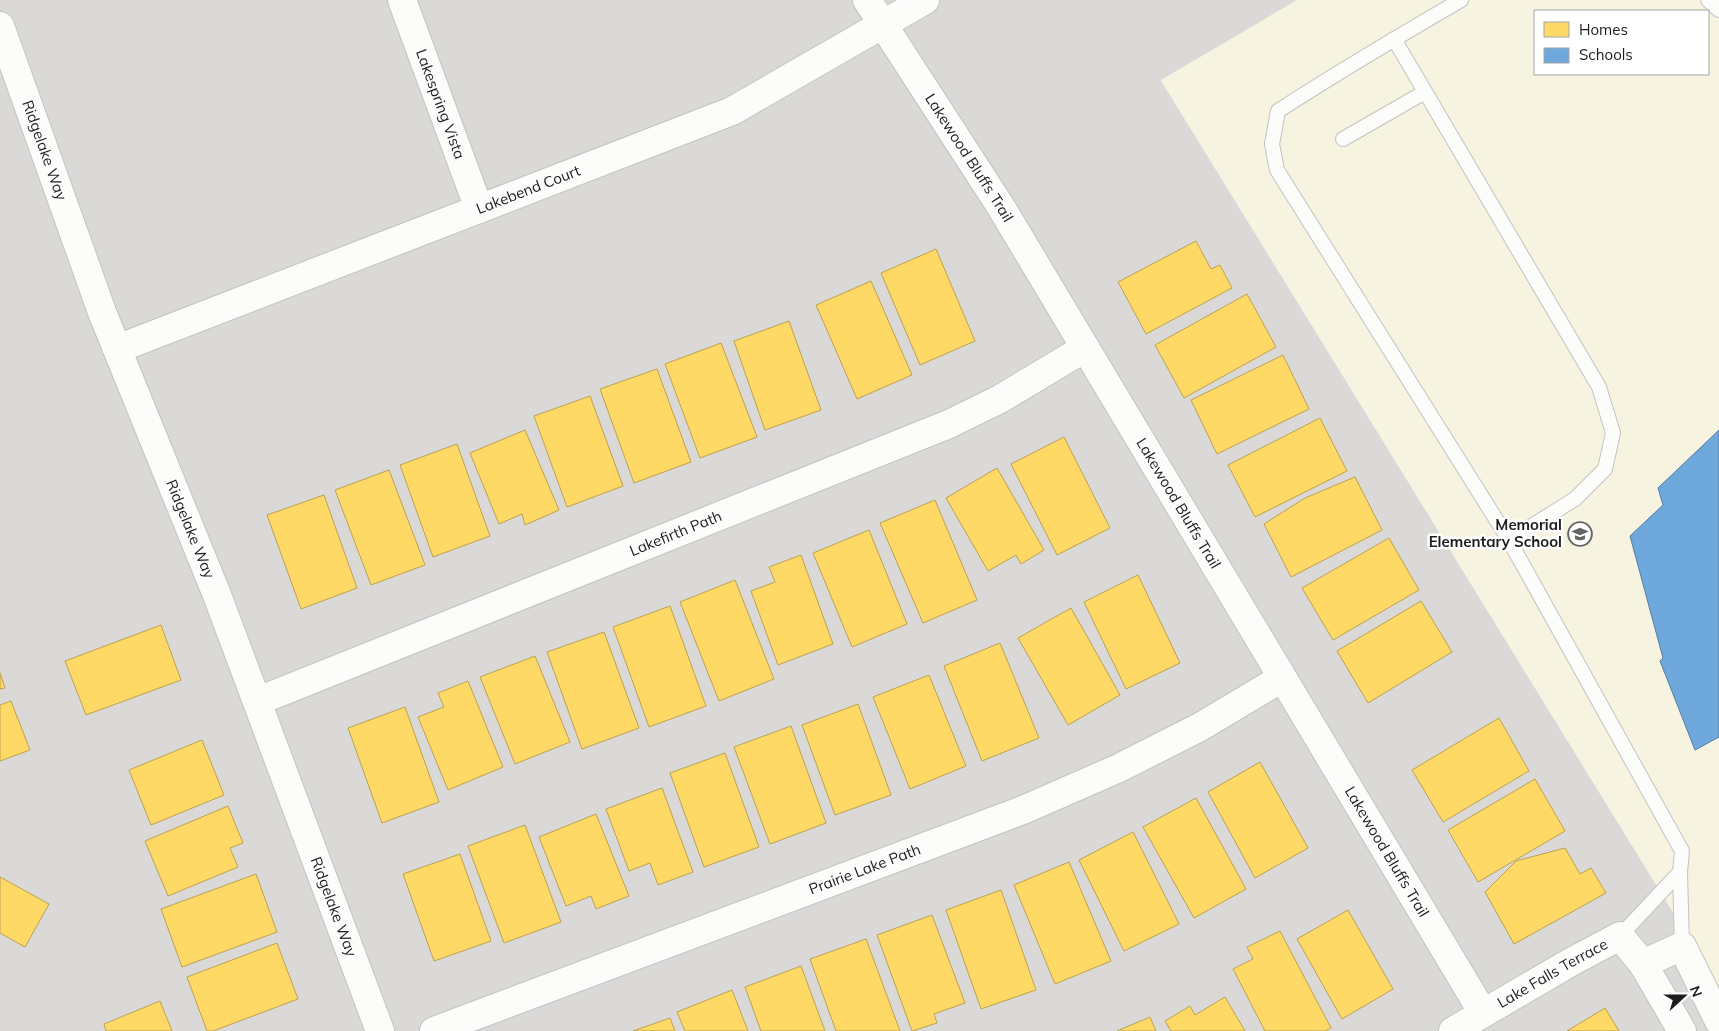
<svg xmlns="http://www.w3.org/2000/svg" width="1719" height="1031" font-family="Mulish,sans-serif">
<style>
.residential{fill:#dbd9d7}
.education{fill:#f6f3e0;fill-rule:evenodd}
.homes{fill:#ffd966;stroke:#bba150}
.schools{fill:#6fa8dc;stroke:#567ea3}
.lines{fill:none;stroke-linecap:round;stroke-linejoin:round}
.service-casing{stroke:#c4c3c1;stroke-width:16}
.minor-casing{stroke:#c4c3c1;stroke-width:30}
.service{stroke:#fcfcfb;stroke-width:14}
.minor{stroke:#fcfcfb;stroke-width:28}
.labels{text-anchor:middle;stroke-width:5;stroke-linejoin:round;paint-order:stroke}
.street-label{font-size:15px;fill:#1d1d1d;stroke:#fff}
.poi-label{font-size:15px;font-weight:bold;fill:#1d1d1d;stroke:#fff;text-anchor:end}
</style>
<rect width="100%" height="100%" fill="#ece9e5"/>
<path class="residential" d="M0 0H1297L1161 81 1719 987V1031H0Z"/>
<path class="education" d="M1297 0H1719V987L1161 80ZM1535 11H1708V74H1535Z"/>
<path class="homes" d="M1196 241 1211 269 1220 265 1232 288 1146 334 1118 282Z
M936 249 975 341 920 365 881 273Z
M871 281 912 375 857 399 816 305Z
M1247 294 1276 347 1184 398 1155 345Z
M789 321 821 410 765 430 734 341Z
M721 343 757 437 700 458 665 364Z
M1283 355 1309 409 1217 454 1191 400Z
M657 369 691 462 634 483 600 389Z
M590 396 623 486 567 507 534 416Z
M1320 418 1347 471 1255 517 1228 465Z
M525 430 559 510 525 525 522 514 499 524 470 453Z
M1064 437 1110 528 1057 555 1011 464Z
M457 444 490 536 433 557 400 465Z
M997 468 1044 550 1021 564 1016 555 988 571 946 498Z
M389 470 425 565 371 585 335 490Z
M1355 477 1382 530 1291 577 1264 524 1305 498Z
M324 495 357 588 301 609 267 515Z
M935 500 977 600 923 623 880 523Z
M869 530 907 624 852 647 813 553Z
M1389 538 1419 590 1333 640 1302 588Z
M801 555 833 644 778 665 751 591 775 582 769 567Z
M1138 575 1180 663 1126 689 1084 602Z
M735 580 774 679 719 701 680 602Z
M1421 601 1452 652 1368 703 1337 651Z
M670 606 706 706 649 727 613 627Z
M1071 608 1120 695 1068 725 1018 638Z
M161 625 181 680 86 715 65 661Z
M604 632 639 728 582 749 547 652Z
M1000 643 1039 738 982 761 944 666Z
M535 656 570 742 515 764 480 677Z
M0 673 5 688 0 689Z
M929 675 966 766 910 789 873 697Z
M468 681 503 767 448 790 418 717 444 707 438 693Z
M11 701 30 750 0 761V705Z
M858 704 891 795 835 815 802 725Z
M405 707 439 802 382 823 348 728Z
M1499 718 1529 771 1443 822 1412 770Z
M791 726 826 823 770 844 734 747Z
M202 740 224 795 151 825 129 770Z
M725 753 759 847 704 867 670 773Z
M1260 762 1308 848 1255 878 1208 792Z
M1535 779 1565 831 1478 882 1448 830Z
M662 788 693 872 658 885 650 863 629 871 606 809Z
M1196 798 1246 889 1194 918 1143 827Z
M228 806 243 843 230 848 238 867 168 896 145 841Z
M596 814 629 896 596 909 591 896 566 906 539 837Z
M525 825 561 922 504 943 468 846Z
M1133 832 1179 924 1124 951 1079 860Z
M1565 848 1580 874 1591 868 1606 893 1514 944 1485 892 1516 861Z
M460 854 491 941 434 961 403 874Z
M1069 862 1111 961 1055 984 1014 885Z
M256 874 277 932 182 967 161 909Z
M0 877 49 904 25 947 0 933Z
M1001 890 1036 990 981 1009 946 910Z
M1348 910 1393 989 1342 1019 1297 939Z
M932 915 965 1003 934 1014 937 1023 912 1031 877 935Z
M1280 931 1331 1028 1325 1031H1265L1233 969 1253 959 1247 947Z
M866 939 900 1031H836L810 959Z
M277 943 298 999 213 1031H207L187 977Z
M801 966 825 1031H761L745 987Z
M732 990 748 1031H685L677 1012Z
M1225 997 1245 1031H1171L1165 1021 1190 1006 1195 1015Z
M160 1001 172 1031H106L104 1024Z
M1605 1008 1619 1031H1567Z
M1150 1017 1156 1031H1117Z
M670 1018 675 1031H633Z"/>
<path class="schools" d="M1719 430V737L1695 750 1660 661 1663 658 1630 536 1663 505 1658 488Z"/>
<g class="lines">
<g class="service-casing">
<path id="service" d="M1708 0 1719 10
M1394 39 1599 387 1613 433 1605 469 1575 499 1509 540 1277 170 1272 144 1278 111C1338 72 1399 36 1461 0
M1343 139 1425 92
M1509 540 1682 851 1680 872 1682 946
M1620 936 1680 872"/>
</g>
<g class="minor-casing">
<g id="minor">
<path id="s1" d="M402 0 479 209"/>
<path id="s2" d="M867 0 1001 207 1483 1013"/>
<path id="s3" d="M0 26 102 312 217 595 380 1031"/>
<path id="s4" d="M117 349 732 111 925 0"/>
<path id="s5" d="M258 701 949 424 1000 399 1085 348"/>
<path d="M1643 964 1682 946 1719 1021"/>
<path id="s6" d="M434 1031 1023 810 1119 768 1200 727 1282 678"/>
<path id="s7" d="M1453 1031 1571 962 1620 936 1643 964 1682 1031"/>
</g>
</g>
<use href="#service" class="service"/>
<use href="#minor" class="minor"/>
</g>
<defs>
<g id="school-ring" transform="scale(1.25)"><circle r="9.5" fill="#fff" stroke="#656463" stroke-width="1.5"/><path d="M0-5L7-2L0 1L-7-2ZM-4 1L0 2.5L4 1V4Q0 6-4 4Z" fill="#656463"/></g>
</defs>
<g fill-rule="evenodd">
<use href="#school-ring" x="1580" y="534"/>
</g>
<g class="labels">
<g class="street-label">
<text dy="5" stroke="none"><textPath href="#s1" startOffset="111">Lakespring Vista</textPath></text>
<text dy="5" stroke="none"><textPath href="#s3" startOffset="132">Ridgelake Way</textPath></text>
<text dy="5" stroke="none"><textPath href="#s2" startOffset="188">Lakewood Bluffs Trail</textPath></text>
<text dy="5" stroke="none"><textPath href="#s4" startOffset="441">Lakebend Court</textPath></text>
<text dy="5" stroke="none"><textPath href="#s2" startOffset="592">Lakewood Bluffs Trail</textPath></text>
<text dy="5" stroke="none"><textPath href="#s3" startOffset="538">Ridgelake Way</textPath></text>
<text dy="5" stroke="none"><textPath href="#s5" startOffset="450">Lakefirth Path</textPath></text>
<text dy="5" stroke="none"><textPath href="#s2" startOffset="998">Lakewood Bluffs Trail</textPath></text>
<text dy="5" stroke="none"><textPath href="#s6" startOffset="460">Prairie Lake Path</textPath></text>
<text dy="5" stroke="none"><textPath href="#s3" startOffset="942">Ridgelake Way</textPath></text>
<text dy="5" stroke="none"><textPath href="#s7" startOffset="115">Lake Falls Terrace</textPath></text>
</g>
<g class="poi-label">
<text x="1562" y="530">Memorial<tspan x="1562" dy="17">Elementary School</tspan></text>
</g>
</g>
<rect x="1534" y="10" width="175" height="65" fill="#ffffff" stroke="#a5a5a5"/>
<rect x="1544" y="22" width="25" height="15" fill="#ffd966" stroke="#a5a5a5"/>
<text x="1579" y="35" font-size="15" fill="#1d1d1d">Homes</text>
<rect x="1544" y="48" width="25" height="15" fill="#6fa8dc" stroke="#a5a5a5"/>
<text x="1579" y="60" font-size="15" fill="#1d1d1d">Schools</text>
<g transform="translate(1684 996) rotate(69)" stroke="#ffffff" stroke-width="4" paint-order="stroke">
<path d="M0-4L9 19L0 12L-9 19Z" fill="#1d1d1d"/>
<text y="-8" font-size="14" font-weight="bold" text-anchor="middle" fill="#1d1d1d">N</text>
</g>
</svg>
